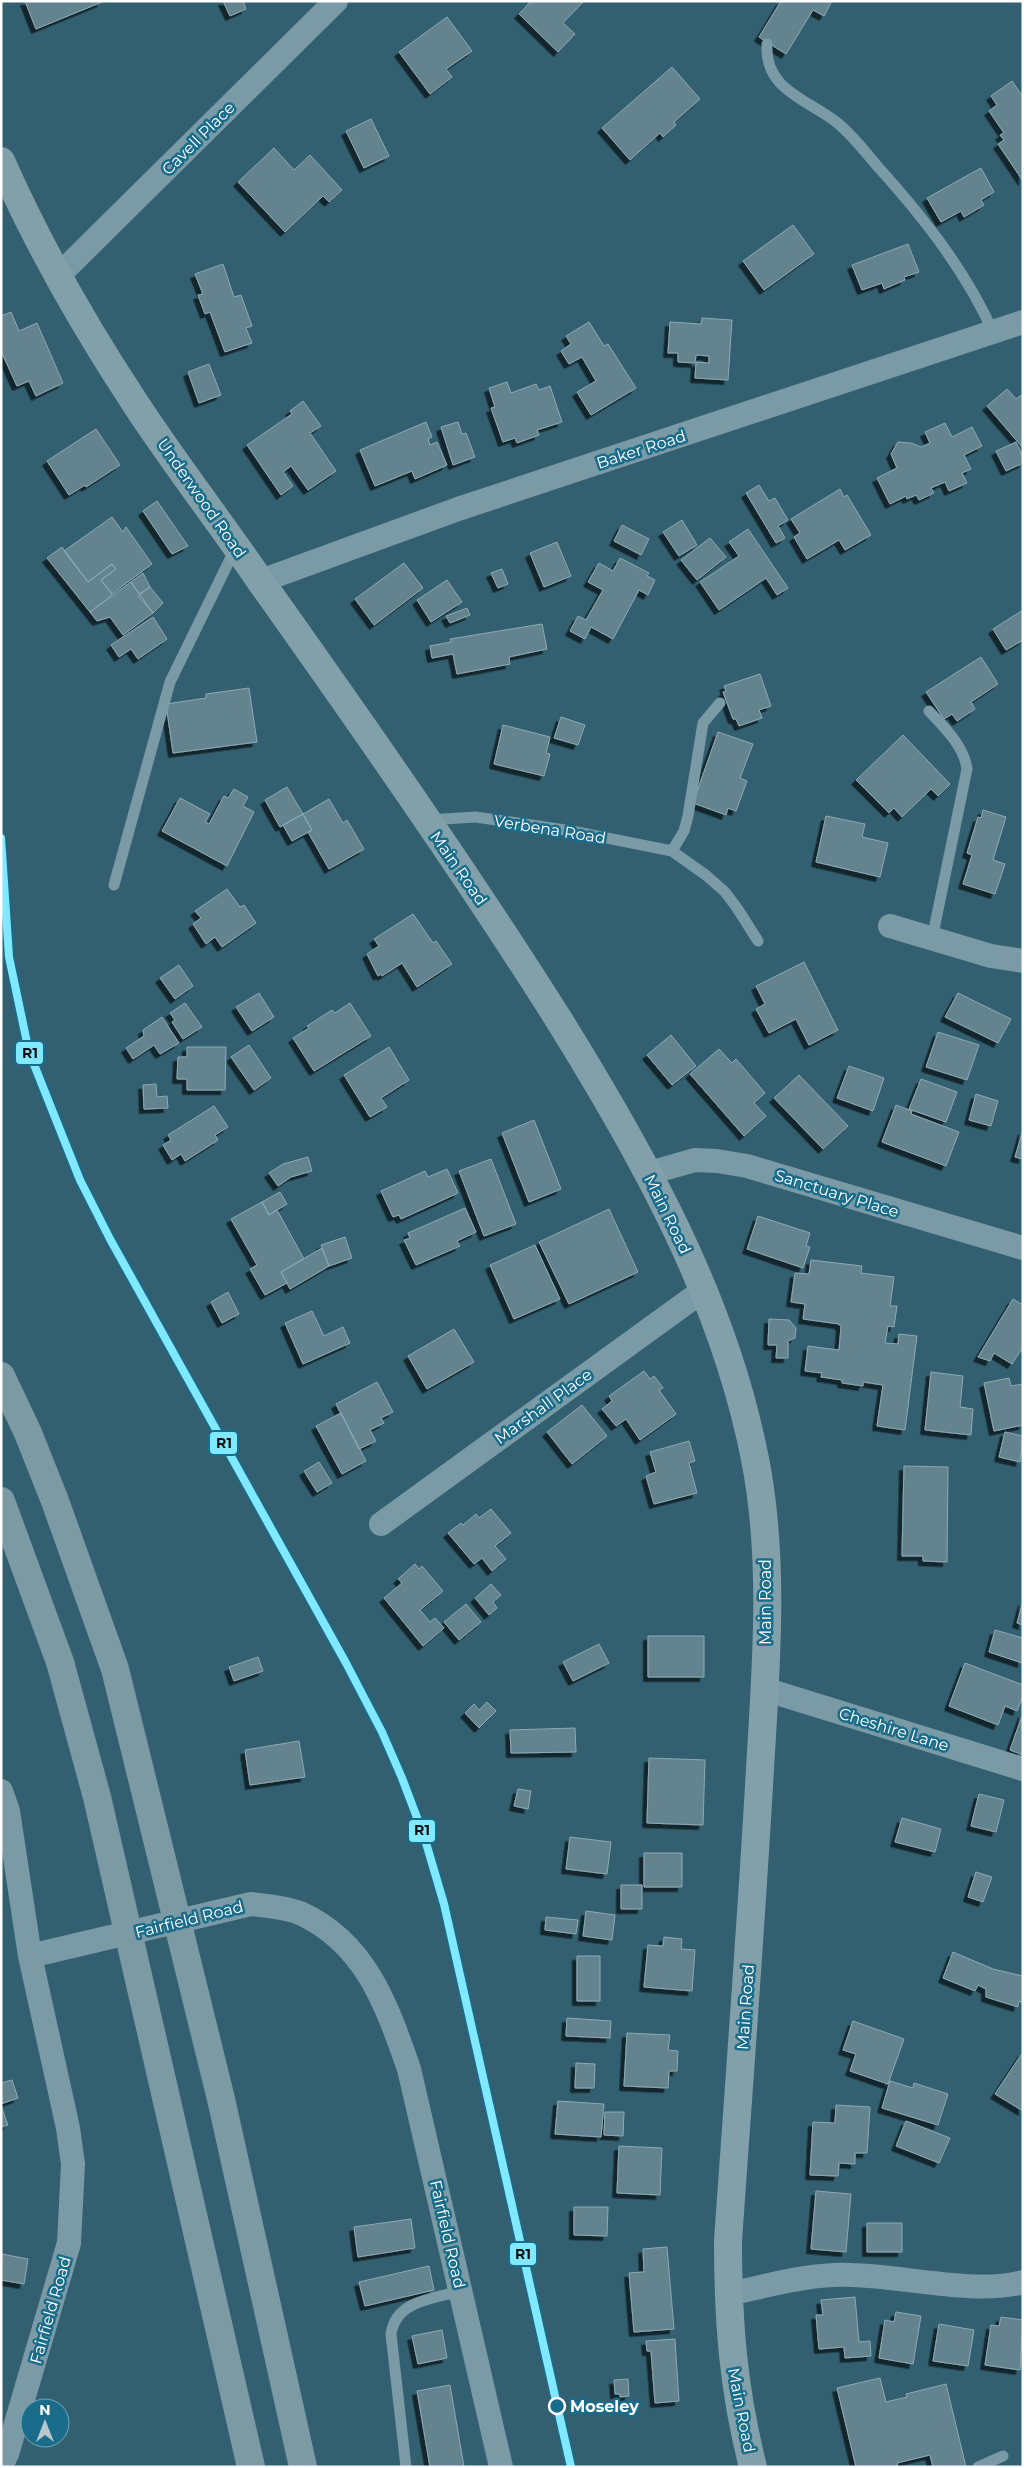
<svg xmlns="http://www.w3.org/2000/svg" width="1024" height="2468" font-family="Montserrat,sans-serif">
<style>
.building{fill:#63838f;stroke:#8eaab3;filter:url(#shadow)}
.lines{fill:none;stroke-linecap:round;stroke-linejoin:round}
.lane{stroke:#7a9aa6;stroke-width:11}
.street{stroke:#7a9aa6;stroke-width:24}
.secondary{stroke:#81a0aa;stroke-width:28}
.highway{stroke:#7b9aa4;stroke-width:28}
.rail-1-casing{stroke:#196c8a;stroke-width:11}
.rail-1{stroke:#80e8ff;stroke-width:8}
.stop-dot{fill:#196c8a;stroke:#fff;stroke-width:2.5}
.labels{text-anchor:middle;stroke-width:5;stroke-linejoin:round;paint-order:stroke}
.street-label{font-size:16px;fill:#fff;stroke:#196c8a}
.stop-label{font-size:16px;font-weight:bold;fill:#fff;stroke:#196c8a;text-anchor:start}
.line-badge{stroke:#196c8a;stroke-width:2}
.pale-badge-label{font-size:14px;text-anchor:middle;font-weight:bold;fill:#111}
</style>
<defs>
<filter id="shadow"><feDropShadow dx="-4.5" dy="4.5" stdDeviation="0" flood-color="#0009"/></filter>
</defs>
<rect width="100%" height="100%" fill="#336070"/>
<path class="building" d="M25 1H101L102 2 36 29Z
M223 1H243L246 9 230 16Z
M531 1H584L563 23 575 34 558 52 519 14Z
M781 1H832L824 16 813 10 786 54 759 37Z
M447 17 472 51 446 69 452 77 430 94 399 52Z
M672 67 700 99 674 122 676 125 663 137 660 133 630 160 602 128Z
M1012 81 1023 97V181L998 144 1004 140 1000 135 1004 133 989 111 997 105 991 96Z
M371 119 389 156 364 168 346 131Z
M274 148 294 170 310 155 342 190 329 202 323 196 285 232 238 182Z
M981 168 994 192 981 200 984 205 964 217 961 211 941 222 927 198Z
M793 225 814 254 764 290 743 261Z
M908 244 919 272 904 277 905 280 884 289 882 283 862 290 852 265Z
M223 264 234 297 241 295 252 326 246 328 252 343 225 352 210 312 205 314 198 295 203 294 195 274Z
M11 312 19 331 37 323 63 383 36 396 29 381 17 386 1 351V316Z
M702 318 732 320 728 380 695 378 696 362 709 363V356L696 355 695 363 678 362V353H668L670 322 701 324Z
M589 322 604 346 608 344 636 388 591 415 577 392 596 381 582 357 569 364 561 351 571 344 566 336Z
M209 364 221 395 199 403 188 372Z
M507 382 511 393 536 384 539 390 550 386 562 422 537 430 539 435 517 443 515 438 503 442 491 408 495 407 489 388Z
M1007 389 1016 399 1023 394V448L987 406Z
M303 401 321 426 310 433 336 471 308 490 291 466 283 472 293 486 281 495 247 445 292 414 290 411Z
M426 422 432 437 428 439 430 445 437 442 447 465 415 479 412 471 375 486 360 450Z
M458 422 462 434 466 433 475 457 453 465 441 427Z
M945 423 952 437 972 427 982 446 964 455 971 469 962 473 967 483 949 491 945 482 931 488 934 493 919 500 916 495 907 499 906 496 890 504 877 478 897 468 891 454 898 442 911 443 921 447 930 443 925 432Z
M96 429 120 465 86 487 85 485 69 495 47 461Z
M1016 442 1023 457V463L1006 471 996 451Z
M759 485 769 501 775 498 788 520 778 526 785 538 776 543 746 493Z
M840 489 844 497 847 495 871 535 845 550 839 540 807 559 794 537 800 533 791 519Z
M157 501 188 546 172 554 143 511Z
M112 517 123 532 126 527 152 564 112 594 101 580 116 569 112 564 88 582 64 551Z
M682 520 697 545 679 556 663 532Z
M622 525 649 539 641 555 614 541Z
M748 529 788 588 777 595 766 578 719 610 700 582 739 556 729 542Z
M710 538 726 557 697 580 681 560Z
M557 542 571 576 544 587 530 553Z
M62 547 88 582 112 564 116 569 101 580 112 594 110 597 90 612 47 558Z
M620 558 649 573 647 576 655 580 648 595 639 590 613 639 591 627 585 639 570 631 578 616 586 620 603 590 588 582 599 563 613 571Z
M404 563 423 588 374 625 355 599Z
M502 569 508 584 498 588 491 573Z
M143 573 150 587 139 594 131 582Z
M447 580 462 602 431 622 417 600Z
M131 582 153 613 123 635 110 617 97 621 90 612Z
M150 587 163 603 153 613 138 596Z
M467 608 470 615 450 623 446 616Z
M1023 610V640L1006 650 993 629Z
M153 617 167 639 138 659 131 649 119 657 111 645Z
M542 624 547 649 509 657 510 664 457 674 453 654 432 658 430 646 451 642 450 639Z
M981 657 998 684 971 702 975 709 957 721 952 714 944 719 926 692Z
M760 674 771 706 759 710 762 718 739 726 736 719H733L723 692 726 691 724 686Z
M249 688 257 742 173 753 166 704 206 698V694Z
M561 717 585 725 578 745 554 738Z
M503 725 550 737 546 753 550 754 544 776 494 764Z
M718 732 753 744 740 778 747 781 736 811 728 808 726 815 693 803Z
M903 735 950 784 938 796 931 789 902 817 894 808 889 813 856 780Z
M287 787 303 814 280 827 265 800Z
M234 789 248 797 243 806 254 812 227 866 162 831 180 798 210 814 205 822 209 824 224 796 228 798Z
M329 799 343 823 347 820 364 849 329 869 308 832 312 830 303 814Z
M983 810 1006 817 993 860 1005 864 995 894 963 884 972 855 967 853 978 817 981 818Z
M303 814 312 830 292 841 283 825Z
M826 816 865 824 862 837 888 843 880 877 816 862Z
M227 889 240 907 244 905 256 923 222 947 215 937 206 944 193 924 201 918 195 911Z
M413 914 433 943 436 941 452 964 417 987 402 963 382 976 381 974 378 976 367 954 379 946 374 939Z
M804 962 838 1030 809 1045 796 1019 769 1033 756 1009 765 1004 756 986Z
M179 965 193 986 175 999 160 978Z
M259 993 274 1017 252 1031 236 1007Z
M958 993 1011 1019 998 1043 945 1017Z
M185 1003 202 1027 183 1039 172 1022 175 1020 170 1013Z
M350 1003 371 1036 314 1071 293 1038 309 1028 307 1026 332 1010 335 1013Z
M162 1017 179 1043 160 1054 154 1045 133 1059 126 1048 144 1036 143 1030Z
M938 1032 979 1045 967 1080 926 1067Z
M671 1035 696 1066 672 1085 647 1055Z
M249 1045 271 1078 254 1090 231 1057Z
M187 1047H226L225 1090H187V1079H177L178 1057H187Z
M389 1047 409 1080 381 1098 387 1107 370 1117 344 1075Z
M719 1049 732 1063 736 1059 765 1093 754 1103 766 1116 744 1136 690 1074Z
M849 1066 884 1078 873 1111 837 1098Z
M799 1075 848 1126 823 1149 774 1098Z
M921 1079 957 1092 946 1122 909 1109Z
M156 1084 157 1097 167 1096 168 1108 144 1109 143 1085Z
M976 1094 998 1101 991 1126 969 1120Z
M896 1105 912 1111 911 1114 959 1132 946 1166 882 1142Z
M214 1106 228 1127 215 1135 218 1140 185 1161 181 1154 172 1160 163 1145 171 1140 168 1135Z
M534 1120 561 1189 529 1202 502 1133Z
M1023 1130V1159L1015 1157Z
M308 1157 312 1171 291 1177 278 1186 269 1173 283 1164Z
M491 1159 516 1224 484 1236 459 1171Z
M447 1169 458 1193 401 1219 399 1215 393 1217 381 1191 425 1171 428 1177Z
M280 1192 287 1204 269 1215 262 1202Z
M262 1202 269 1215 277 1210 304 1259 281 1272 287 1283 265 1295 250 1269 257 1265 231 1219Z
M465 1208 476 1232 457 1241 460 1246 416 1265 404 1240 410 1238 408 1233Z
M609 1209 638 1272 569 1304 539 1242Z
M758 1216 810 1233 806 1246 810 1247 803 1268 747 1249Z
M345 1237 352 1258 329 1266 321 1245Z
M535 1245 560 1299 514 1319 490 1265Z
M322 1248 329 1266 290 1289 281 1272Z
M811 1260 862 1266 861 1273 894 1277 890 1306H897L894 1327 888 1326 885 1343 898 1344 899 1334 917 1336 905 1430 877 1426 883 1385 863 1382V1386L842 1383V1380L821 1377 822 1373 805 1371 808 1346 839 1350 841 1327 839 1324 803 1319 805 1304 791 1302 795 1273 809 1274Z
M228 1292 239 1314 222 1323 211 1302Z
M1013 1299 1023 1305V1347L1012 1364 994 1353 990 1361 978 1357Z
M312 1311 324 1336 343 1327 350 1343 303 1364 285 1323Z
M769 1319 789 1320 796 1328 795 1338 788 1341V1358H776L777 1345H768Z
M454 1329 474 1362 427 1389 408 1356Z
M644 1371 650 1379 654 1376 663 1388 659 1390 676 1414 640 1440 626 1419 616 1426 602 1409 612 1401 609 1396Z
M931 1372 963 1376 960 1407 973 1409 971 1435 925 1430Z
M1009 1378 1011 1386 1023 1384V1425L994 1431 984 1383Z
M377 1382 393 1412 381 1418 384 1423 370 1430 376 1441 359 1449 336 1404Z
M582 1405 607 1436 572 1464 547 1432Z
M341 1413 366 1461 342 1474 316 1426Z
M1005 1432 1023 1436 1020 1462 999 1457Z
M689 1441 695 1461 689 1463 697 1493 654 1504 646 1476 656 1472 650 1452Z
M319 1462 332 1483 317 1492 304 1471Z
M904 1466 948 1467 947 1562 923 1561V1556H902Z
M491 1509 511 1533 495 1546 506 1559 492 1571 482 1558 474 1564 448 1533 461 1523 463 1525 476 1514 479 1518Z
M415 1564 419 1569 422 1566 443 1591 420 1610 430 1622 435 1618 444 1628 423 1646 384 1598 402 1583 398 1579Z
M491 1584 501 1595 493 1602 497 1608 489 1615 475 1598Z
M1023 1601V1625L1017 1623Z
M466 1604 481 1622 459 1640 444 1622Z
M995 1630 1023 1638 1022 1663 989 1652Z
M648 1636H704V1677H648Z
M599 1644 609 1663 573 1681 563 1662Z
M258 1657 263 1671 234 1681 229 1667Z
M965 1663 1023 1685V1696L1017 1711 1005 1706 998 1725 949 1706Z
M487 1702 496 1711 479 1728 465 1713 474 1704 479 1710Z
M1023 1713V1755L1010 1750Z
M575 1728 576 1752 511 1753 510 1730Z
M299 1741 305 1777 250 1785 245 1750Z
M649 1758 705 1760 703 1825 647 1823Z
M518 1789 531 1791 528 1809 514 1806Z
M979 1794 1004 1800 996 1832 971 1826Z
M902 1818 941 1829 935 1852 895 1842Z
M570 1837 611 1842 607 1874 566 1869Z
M644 1853H682V1887H644Z
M976 1872 992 1877 983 1902 968 1897Z
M621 1885H642V1909H621Z
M586 1911 615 1915 612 1940 583 1936Z
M546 1917 578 1920 576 1934 545 1930Z
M664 1937 682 1939 681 1949 695 1950 692 1991 644 1987 648 1945 663 1946Z
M953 1952 993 1969 1023 1976V2003L1019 2001 1018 2007 986 1997V1989L978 1985 975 1991 943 1978Z
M577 1956H600V2001H577Z
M567 2018 611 2021 610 2038 566 2036Z
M853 2021 904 2039 888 2084 850 2071 856 2054 843 2050Z
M627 2033 670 2035 668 2050 678 2051 677 2071H669L668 2088 624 2086Z
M1023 2052V2111L995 2094Z
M576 2063 595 2064 594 2088H575Z
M12 2080 18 2098 1 2104V2083Z
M890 2081 913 2088 914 2083 948 2094 938 2125 882 2108Z
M558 2101 604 2104 601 2137 555 2134Z
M836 2105 870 2107 867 2153H855V2164L839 2163 838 2176 810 2175 813 2122 835 2123Z
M1 2106 8 2125 1 2127Z
M605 2112H624L623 2136 604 2135Z
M906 2121 950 2138 939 2163 896 2146Z
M619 2146 662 2148 660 2195 617 2193Z
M816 2191 851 2194 846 2252 811 2249Z
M574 2207H608L607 2236 574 2235Z
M411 2219 415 2248 358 2257 354 2227Z
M867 2223H902V2252H867Z
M667 2247 674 2329 634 2332 629 2273 644 2272 643 2249Z
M2 2254 28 2259 24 2284 1 2280Z
M429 2266 434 2290 365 2306 359 2282Z
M855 2297 859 2342 870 2341 871 2356 845 2358 844 2347 819 2349 816 2315H823L821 2300Z
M896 2312 921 2316 913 2364 879 2358 885 2320 894 2322Z
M1001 2317 1023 2320 1020 2370 985 2365 991 2325 999 2326Z
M939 2324 974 2330 968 2366 933 2361Z
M442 2330 447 2358 418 2364 412 2336Z
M675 2339 679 2401 655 2403 651 2351H647L646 2341Z
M880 2378 886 2402 907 2397 906 2394 946 2384 966 2467H933L930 2455 897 2463 898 2467H856L837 2388Z
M628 2379 629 2396 620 2397V2394H615L614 2380Z
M450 2385 464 2467H430L417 2391Z"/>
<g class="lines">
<path class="lane" d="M767 44C764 89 806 99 835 121 852 134 865 152 879 168 923 217 966 271 993 332
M929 711C945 728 964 746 967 769L932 939
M428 820 475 817 504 821 572 831 672 851 707 876 725 892 737 908 758 941
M672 851 684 831 688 816 703 723 720 703
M114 885 170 682 236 547
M406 2467 391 2334C396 2300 433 2299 461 2291
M978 2467 1003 2456"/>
<path class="street" d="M59 275 336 1
M261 581 458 509 1023 322
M890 926 991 956 1023 961
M649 1173 695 1160 717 1161 747 1166 1023 1248
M381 1524 705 1289
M764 1689 1023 1769
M1 1791 8 1811 30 1956 68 2128 73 2164 69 2243 7 2454 1 2466
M30 1956 251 1904C267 1906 285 1907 300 1913 366 1943 387 2006 409 2069L501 2467
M728 2294C768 2286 810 2273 852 2275 903 2276 975 2295 1023 2282"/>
<path class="secondary" d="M1 161C38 245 85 327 135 403 175 464 220 522 261 582 363 726 465 871 559 1020 644 1157 724 1300 755 1459 775 1560 766 1667 760 1769 751 1927 739 2084 728 2241 728 2321 733 2389 753 2467"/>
<path class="highway" d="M1 1376 28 1433 55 1501 115 1669 221 2099 303 2467
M1 1501 60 1662 97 1797 251 2467"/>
<g class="rail-1-casing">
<path id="rail-1" d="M1 838 9 957 29 1052 80 1180 110 1239 346 1663 382 1732 402 1778 424 1836 444 1904 571 2467"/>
</g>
<use href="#rail-1" class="rail-1"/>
</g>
<circle class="stop-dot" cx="557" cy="2406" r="8"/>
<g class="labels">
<g class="street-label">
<text transform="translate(198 138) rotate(-45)" y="6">Cavell Place</text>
<text transform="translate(641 449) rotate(-18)" y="6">Baker Road</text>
<text transform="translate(202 498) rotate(55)" y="6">Underwood Road</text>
<text transform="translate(550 829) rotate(9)" y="6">Verbena Road</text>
<text transform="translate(459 868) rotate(55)" y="6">Main Road</text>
<text transform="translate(837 1193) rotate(17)" y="6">Sanctuary Place</text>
<text transform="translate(668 1214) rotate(64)" y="6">Main Road</text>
<text transform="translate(543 1406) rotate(-36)" y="6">Marshall Place</text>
<text transform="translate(765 1602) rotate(-90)" y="6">Main Road</text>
<text transform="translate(894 1729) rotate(17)" y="6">Cheshire Lane</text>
<text transform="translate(189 1919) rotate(-14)" y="6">Fairfield Road</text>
<text transform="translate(745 2007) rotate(-86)" y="6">Main Road</text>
<text transform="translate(448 2234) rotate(77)" y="6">Fairfield Road</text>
<text transform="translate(50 2310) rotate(-74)" y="6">Fairfield Road</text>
<text transform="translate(742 2410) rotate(79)" y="6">Main Road</text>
</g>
<g class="stop-label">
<text x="570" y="2412">Moseley</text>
</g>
</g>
<g class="line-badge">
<rect x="15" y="1041" width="29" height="24" rx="5" fill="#80e8ff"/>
<rect x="209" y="1431" width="29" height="24" rx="5" fill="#80e8ff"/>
<rect x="408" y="1819" width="28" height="24" rx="5" fill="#80e8ff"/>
<rect x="509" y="2242" width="28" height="24" rx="5" fill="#80e8ff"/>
</g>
<g class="pale-badge-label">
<text x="30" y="1058">R1</text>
<text x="224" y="1448">R1</text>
<text x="422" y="1835">R1</text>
<text x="523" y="2259">R1</text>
</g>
<rect width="1024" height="2468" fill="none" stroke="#ffffff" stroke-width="5"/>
<g transform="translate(45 2423)"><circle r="24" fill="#196c8a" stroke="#75a7b9"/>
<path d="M0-4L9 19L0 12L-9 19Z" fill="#b8c7cd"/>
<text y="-8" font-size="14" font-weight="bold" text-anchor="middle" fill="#ffffff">N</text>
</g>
</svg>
